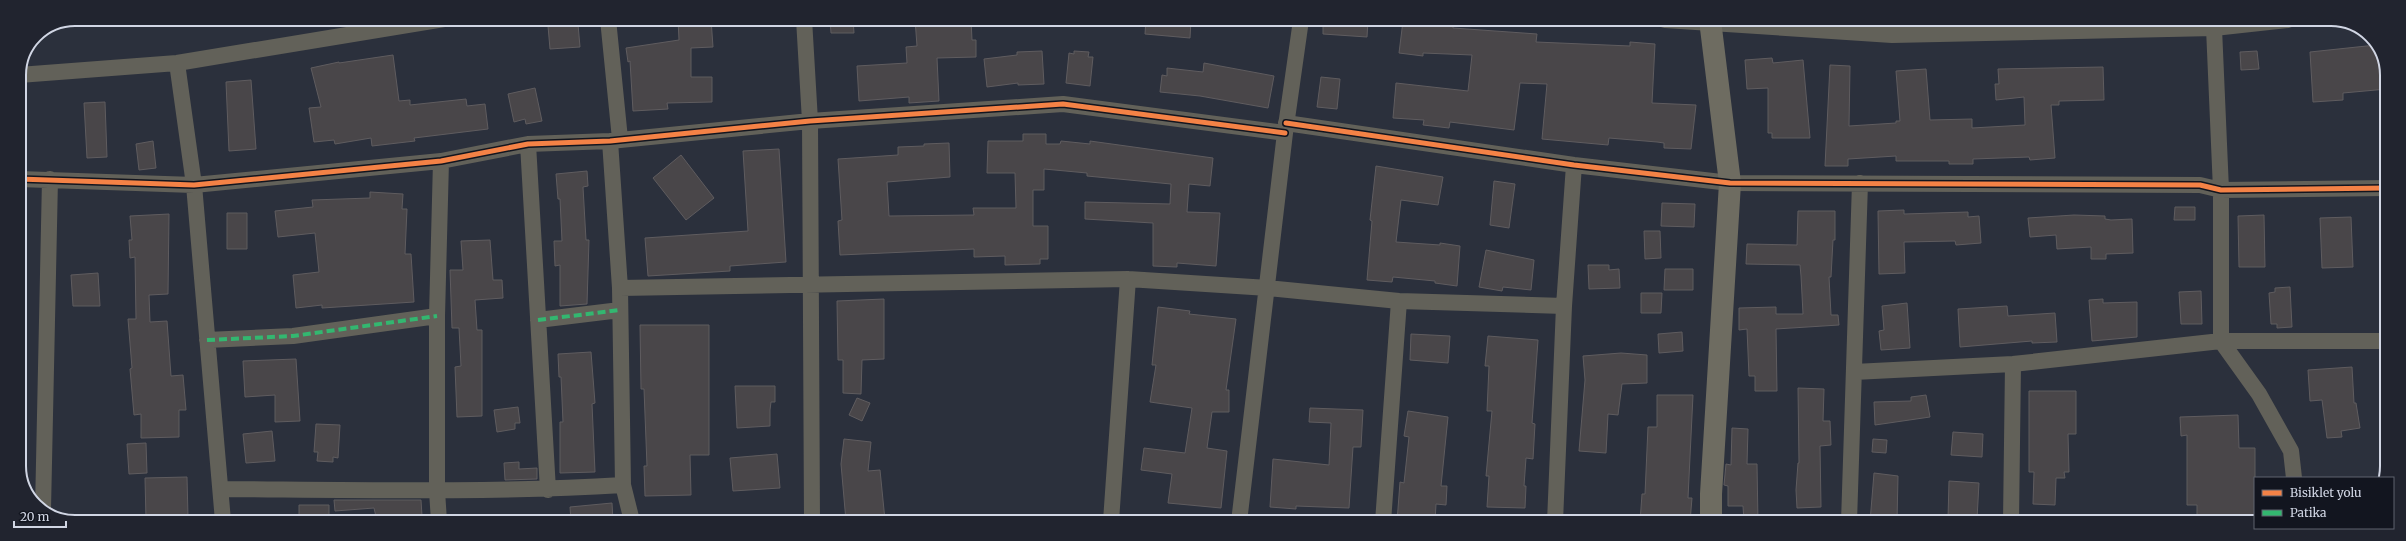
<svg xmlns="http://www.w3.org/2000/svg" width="2406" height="541" font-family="Merriweather,serif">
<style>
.building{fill:#494649;stroke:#5f5c5f}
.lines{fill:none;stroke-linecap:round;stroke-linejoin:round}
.street{stroke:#626159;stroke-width:16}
.secondary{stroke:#6e6c61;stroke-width:22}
.quiet{stroke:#33b770;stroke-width:4;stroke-dasharray:8 4;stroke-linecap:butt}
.cycleway-casing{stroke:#12151f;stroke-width:8}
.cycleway{stroke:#f48246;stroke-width:5}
.rim{fill:none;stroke:#d1d6e4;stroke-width:2}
</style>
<rect width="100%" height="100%" fill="#2b303c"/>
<path class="building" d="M678 19H711L713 47 691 48V77H712V102L667 103 668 109 633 111 630 61 628 62 626 48 679 40Z
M830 19H853L854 33H831Z
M915 19H971L972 40H976V57L937 58 939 101 909 103V97L859 101 857 66 907 63 906 47 917 46Z
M1146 19 1191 20 1190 38 1145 34Z
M1323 20H1368L1367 37 1323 34Z
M1403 21 1453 26V28L1537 34 1536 42 1630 46V42L1655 44 1652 103 1696 105 1691 149 1664 148V143L1657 142 1609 138 1608 145 1542 139 1547 84 1520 83 1514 130 1450 122 1449 128 1423 125 1424 120 1393 118 1396 83 1468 91 1472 55 1423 53V56L1399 53Z
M578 24 580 47 550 49 548 26Z
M2376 45 2387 71V89L2343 93V100L2313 102 2310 52Z
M1042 51 1044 84 1018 85V83L987 87 984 59 1017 55V52Z
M1074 51 1089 52 1088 57H1093L1090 86 1066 83 1069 53 1074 54Z
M2257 51 2259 69 2241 70 2240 52Z
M393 55 399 101 410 100V105L466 99 467 106 485 104 488 129 414 138 415 141 372 146 371 138 335 144 334 140 314 142 309 108 321 107 311 68 339 62V63Z
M1772 58 1773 63 1803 60 1810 138H1772V133H1768V88L1747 89 1745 60Z
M1204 63 1274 76 1268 108 1200 96 1160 92 1162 75 1167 76V68L1203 72Z
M1830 65 1850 66 1849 126 1896 123V121H1900L1896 71 1926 69 1930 120 1972 119V128L2025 125 2024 97 1996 100 1995 84H1999L1998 69 2103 67 2104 100 2059 101V105H2051L2055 158 2030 160 2029 157 1973 159V164H1949V161H1896V156L1848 159V166H1825Z
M1321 77 1340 79 1337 109 1317 107Z
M251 80 256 149 229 151 226 82Z
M535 88 542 121 526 124 525 119 514 122 508 94Z
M105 102 107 157 87 158 84 103Z
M1023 134H1046V144H1060L1061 141 1090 144V141L1213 158 1210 186 1189 184 1187 212 1220 213 1216 266 1177 263V267L1153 266V223L1085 219V202L1170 204 1171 184 1087 176V173L1044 169V190H1033V226H1048V259H1040V264L1005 265V256L974 257V249L840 255 838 221 842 220 838 159 898 155V147L924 146V144L949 143 950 177 887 182 889 216 974 215 973 208H1016L1015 173H987L988 141H1023Z
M153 141 156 168 139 170 136 144Z
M779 149 786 262 730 266V271L648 276 645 238 748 231 743 151Z
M681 155 714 198 686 220 653 178Z
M1376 166 1443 177 1438 205 1401 200 1396 242 1440 245V243L1460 246 1457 286 1435 283V281L1393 277 1392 282 1367 280 1372 221 1370 220Z
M587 171 588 186 583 187 586 240H589L587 304 560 306V265L555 266 554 241H562L560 199H558L556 174Z
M1494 181 1515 184 1509 228 1490 225Z
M370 192 403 194 402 209H407L405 254H411L414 302 322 308V305L296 308 293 275 319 272 315 233 278 237 275 211 313 207 312 200 370 198Z
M1662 203 1695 204 1694 227 1661 226Z
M2175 207H2195V220H2174Z
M1904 210V214L1968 212V217L1979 216 1981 243 1956 245 1955 241 1904 242 1905 273 1879 274 1878 211Z
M1798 211H1835V240H1833L1831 277H1829L1831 315H1838L1839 325 1776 329 1777 391H1755V376H1749L1747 329 1739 330V308L1776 307V314H1803L1801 276 1800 265 1746 264 1747 244 1797 245Z
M227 213H247V249H227Z
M169 214 168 294 149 295 150 322 167 321 171 376 183 375 186 410H179V437L141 438V414L134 415 130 369 132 368 128 319H136L135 257 130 258 129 240H132L130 216Z
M2074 215 2105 216V219L2111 220 2132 219 2133 253 2106 254V259H2091V247L2057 249 2056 235 2030 237 2028 218Z
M2264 215 2265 267H2239L2238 216Z
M2351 217 2353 267 2322 268 2320 218Z
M1644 231H1660L1661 258 1645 259Z
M490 240 493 280H502L503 298 475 300 477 330H482V416L457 417 455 367 461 366 459 328H452L450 270H463L461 241Z
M1486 250 1534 260 1531 290 1503 287 1502 291 1479 287Z
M1588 265H1609V270L1619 269 1620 288 1589 289Z
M1665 269H1693V290H1664Z
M98 273 100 306H73L71 275Z
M2290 287 2292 327 2277 328V324H2271L2269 293 2275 292V288Z
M2201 291 2202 324H2181L2179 292Z
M1641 293H1662L1661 313H1641Z
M884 299V359L862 360 861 394 843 393V360H838L837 301Z
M2103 299V303L2137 302V337L2092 341 2089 300Z
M1907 303 1910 348 1881 350 1879 331 1884 330 1882 306Z
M2007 306 2008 316 2055 313 2057 342 2032 343V341L1960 347 1958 309Z
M1158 307 1190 311 1189 314 1236 319 1226 390H1229V412H1212L1207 448 1227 451 1221 508 1168 503 1172 474 1141 470 1144 448 1185 453 1192 408 1150 402 1156 365H1152Z
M640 325H709V455H690L691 495 645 496 644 466H647L644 389H641Z
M1682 332 1683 351 1659 353 1658 334Z
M1411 334 1450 336 1448 363 1410 360Z
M1488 336 1538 340 1532 423 1535 424 1533 459 1526 458 1524 486H1526L1525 508 1487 507 1489 476H1486L1492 411H1487L1489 366H1485Z
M591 352 595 403 592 404 595 472 560 473V422H563L561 377H559L558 354Z
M1621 353 1647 355V383L1622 384 1618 415 1608 414 1606 453 1579 451 1585 380 1583 356Z
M296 359 300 421 275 422V395L245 397 243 361Z
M2352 367 2354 403H2356L2360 428 2341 431 2342 437 2327 438 2322 400 2310 401 2308 370Z
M735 386H775V402H771L770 410V426L737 428Z
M1798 388 1824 389 1823 421H1830L1831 445 1820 446 1821 507 1797 508 1796 490 1798 463H1799Z
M2029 391H2076V434H2068L2069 472H2064L2065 478H2056L2055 505 2033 504 2034 472H2029Z
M1657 395H1693L1688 498H1692L1690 522H1640L1642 494H1645L1648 427H1657Z
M1926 395 1930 417 1875 425 1874 402 1911 401V397Z
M857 398 870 403 862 421 849 415Z
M518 407 520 423H515V429L497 432 494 410Z
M1310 408 1363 410 1361 447H1353L1349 508 1296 506V509L1270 507 1273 459 1329 465 1331 423 1309 422Z
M1408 411 1448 417 1441 486H1447L1446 505 1436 504 1435 522H1397L1400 482 1404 483 1409 437 1404 436Z
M2238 415 2239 448H2255V522H2197V505H2187V435L2181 436 2180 417Z
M316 424 340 425 338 458 333 457V462L317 461 318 452H314Z
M1732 428 1748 429 1747 464H1757L1758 522H1744L1743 506H1728V486L1724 485 1726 464 1731 465Z
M272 431 275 461 246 463 243 434Z
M1953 432 1983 434 1982 457 1951 455Z
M844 439 871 442 868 471 880 470 885 520 846 521 841 464Z
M1873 439 1887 440 1886 453 1872 452Z
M146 443 147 473 129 474 127 444Z
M777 454 780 488 733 491 730 458Z
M519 462V469L537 468V479L505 480 504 463Z
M1874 473 1898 476 1897 522H1870Z
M187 477 188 517 146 519 145 478Z
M1949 481 1979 483 1977 519H1948Z
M334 500H421L422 516 396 518V521H377L374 508 335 511Z
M612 503 613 521H571L570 507Z
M299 505H329V521H299Z"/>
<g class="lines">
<path class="street" d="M608 19 620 139
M804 19 810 121 812 521
M1665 20 1892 35 2214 28 2288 20
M2214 28 2221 190V341L2259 394 2291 451 2294 478
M177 63 194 185 223 521
M19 75 177 63 444 19
M1286 123 1574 165 1730 183 2200 185 2221 190 2387 188
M610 141 620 288 623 485 632 521
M528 144 548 490
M19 179 194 185 441 161 528 144 610 141 810 121 1063 104 1285 133
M620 288 1128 279 1268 288 1399 301 1564 306
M538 320 620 310
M207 340 293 336 437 316
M1854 372 2013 364 2221 341H2386
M221 489C355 490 489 493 623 485
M43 510 50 179
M439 521 437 491V316L441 161
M1111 521 1128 279
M1239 522 1285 133 1301 20
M1383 522 1399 301
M1555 522 1564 306 1574 165
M1849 522 1860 183
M2011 522 2013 364"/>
<path class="secondary" d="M1710 20 1730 183 1711 494V522"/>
<path class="quiet" d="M538 320 620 310
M207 340 293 336 437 316"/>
<g class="cycleway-casing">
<path id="cycleway" d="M1286 123 1574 165 1730 183 2200 185 2221 190 2387 188
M19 179 194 185 441 161 528 144 610 141 810 121 1063 104 1285 133"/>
</g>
<use href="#cycleway" class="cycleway"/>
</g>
<path d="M0 0H2406V541H0ZM75 26H2331A49 49 0 0 1 2380 75V466A49 49 0 0 1 2331 515H75A49 49 0 0 1 26 466V75A49 49 0 0 1 75 26Z" fill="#21242f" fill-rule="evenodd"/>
<path class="rim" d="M75 26H2331A49 49 0 0 1 2380 75V466A49 49 0 0 1 2331 515H75A49 49 0 0 1 26 466V75A49 49 0 0 1 75 26Z"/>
<rect x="2254" y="477" width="140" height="52" fill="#12151f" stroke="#5e626e"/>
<rect x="2262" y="490" width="20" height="6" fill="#f48246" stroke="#5e626e"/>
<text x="2290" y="497" font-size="12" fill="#d1d6e4">Bisiklet yolu</text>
<rect x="2262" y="510" width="20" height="6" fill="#33b770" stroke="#5e626e"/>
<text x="2290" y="517" font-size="12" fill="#d1d6e4">Patika</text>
<path d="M14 521v6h52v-6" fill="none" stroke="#d1d6e4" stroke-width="2"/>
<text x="20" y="521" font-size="12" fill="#d1d6e4" stroke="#12151f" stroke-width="3" paint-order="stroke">20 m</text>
</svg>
